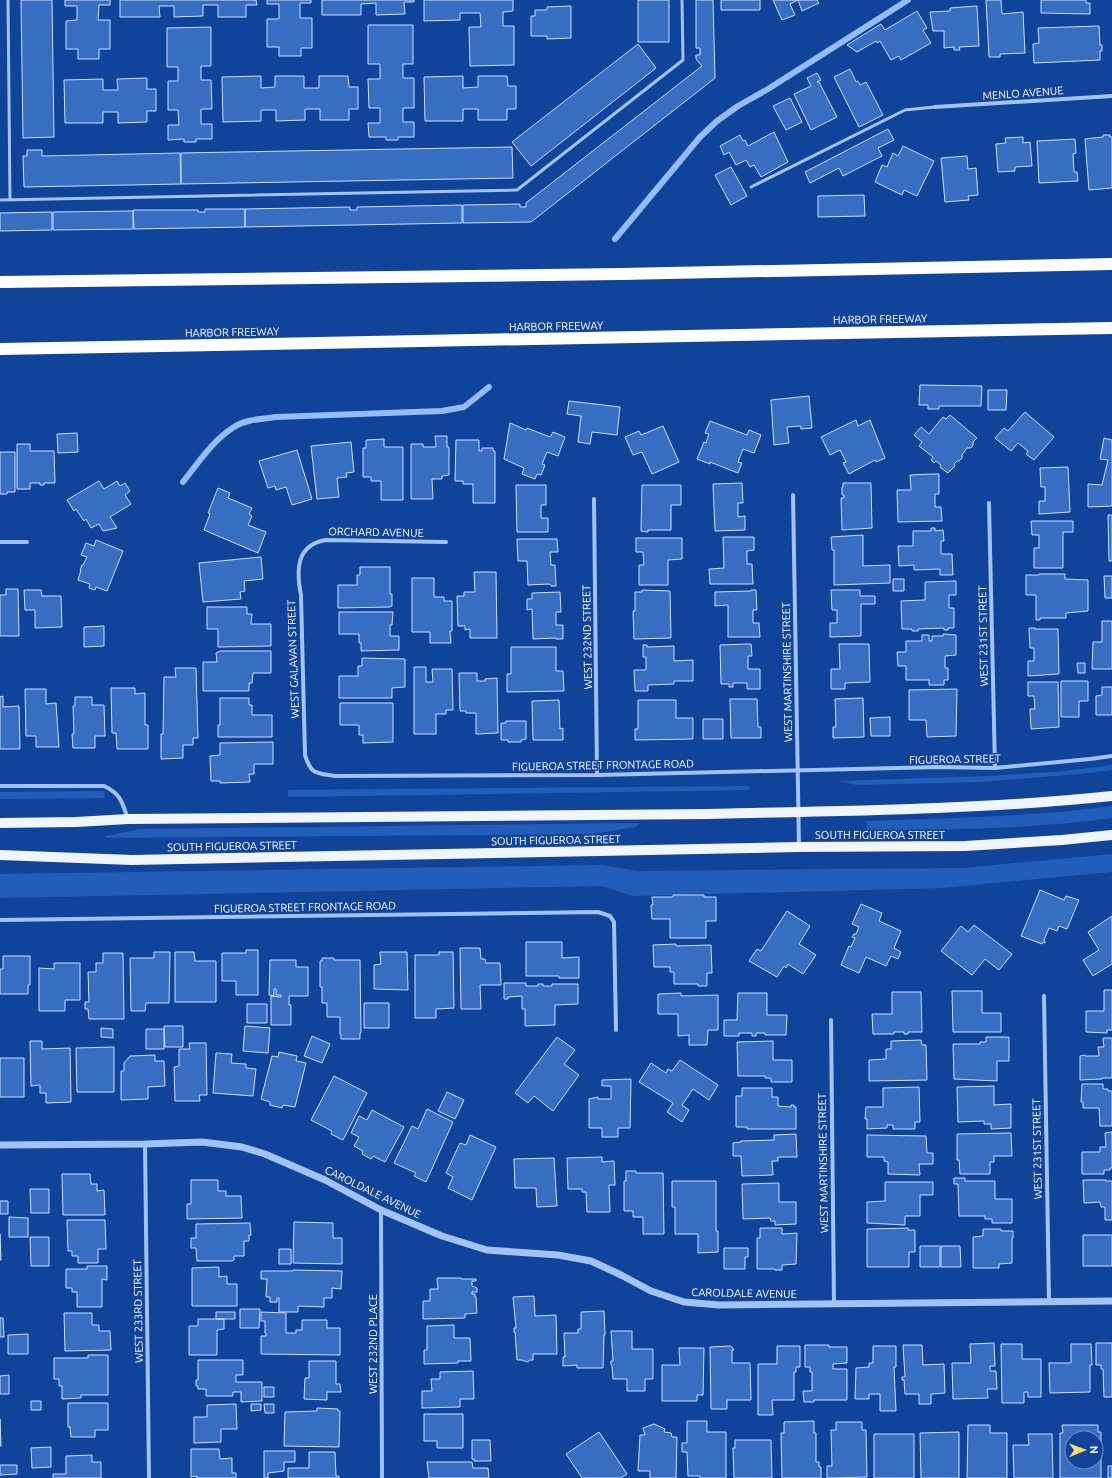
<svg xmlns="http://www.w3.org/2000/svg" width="1112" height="1478" font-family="Ubuntu,sans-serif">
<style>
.green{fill:#225db9}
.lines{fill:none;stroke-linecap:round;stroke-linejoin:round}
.stream{stroke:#94bcf8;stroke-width:6}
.building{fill:#386ec2;stroke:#cbdffe;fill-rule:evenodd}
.service{stroke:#a2c3f5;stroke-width:3}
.minor{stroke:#a2c3f5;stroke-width:4}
.tertiary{stroke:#a2c3f5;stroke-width:7}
.primary{stroke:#f0f5ff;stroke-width:10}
.motorway{stroke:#fff;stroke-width:12}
.labels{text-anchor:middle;stroke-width:3;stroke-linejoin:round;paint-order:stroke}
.street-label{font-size:11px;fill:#fff;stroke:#10449a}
</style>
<rect width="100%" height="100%" fill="#10449a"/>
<path class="green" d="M1112 765V770L1089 773 982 782 857 785 837 781 987 776 1065 771Z
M749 786 750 790 288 797V790Z
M104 791 105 795 104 798 0 799V792Z
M1112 806V818C1031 829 949 830 867 830V821C949 818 1031 817 1112 806Z
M639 823 636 827 592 834 106 838V836L140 829Z
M1112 854V872L942 888 633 896 602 886 0 898V874L601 865 639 871 963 868Z"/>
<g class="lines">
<path class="stream" d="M615 239 700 137 717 121 738 106 768 89 908 0
M183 482C198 463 213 440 234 427 246 419 263 419 276 417L442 411 464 407 489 387"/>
</g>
<path class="building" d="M21 0H52L54 137 23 138Z
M65 0H110V5H99L98 20H110V49H99V59H78V49H66V21L77 20V6H65Z
M120 0H256L257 5H246V17H218V5H203V16L174 17V6H159L160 17H120Z
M267 0H311V3H300V18H312V48H301V56H279V47H267V19H279V4H267Z
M322 0H414V2H404L405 14 376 15V3L361 4V15H322Z
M424 0H513V11L503 12V26H514V65L470 66 469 27H481L480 13H460V20L424 21Z
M638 0H669V42H638Z
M696 0H713L715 78 531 222 463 223V205L520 204V207H526V203L702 66 696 59V55H700V48H696Z
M721 0H760V10H721Z
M773 0H817L819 3 802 11 798 0 790 4 795 15 782 20Z
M986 0H1001L1002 14 1023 12 1025 53 1000 54V57H989Z
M1041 0H1086V3H1090V14L1041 13Z
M571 6V38L547 39V36H531V16H535V10H547V7Z
M977 6 979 46 959 47 960 50H954V47L944 48V31H933L930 12 950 11V8Z
M917 11 927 28 923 30 931 43 901 60 899 56 891 60 880 41 877 43 876 41 857 52 847 45 881 24 885 30Z
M368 25H413V64H403V78H414V108H403V122H414V137H398V140H386V137H369L368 123H380V108H369L368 79H380V64H368Z
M1099 26 1100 45H1102V51H1100V60L1034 63 1033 44 1039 43 1038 28Z
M211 27V66H201V80H211L212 109H201V124H212V139H196V142H184V139L168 140V125H179L178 110H168V81H178V67H167V28Z
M638 44 656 68 531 166 512 142Z
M850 69 856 82 858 81 860 85 866 82 883 115 859 127 834 77Z
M817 73 821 80 817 82H819L837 117 811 130 794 94 811 86 807 78Z
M261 76V88L275 87V76H304V88H319V76H348L349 87H358V109H349V120H320V109H305V120L276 121V110H261V121L223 122 222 77Z
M463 76V88L478 87V76H507L508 86H516V109H507V120H478V109H463V121H425L424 77Z
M147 78V89H156V111H147V122L118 123V112H103V123H65L64 80 103 79V90H118L117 79Z
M790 98 802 122 786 130 773 106Z
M888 129 894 140 878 148 882 156 843 176 839 168 810 183 805 172Z
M774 132 788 162 761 177 754 165 750 167 746 160 736 165 729 152 724 155 720 146 740 135 743 141 745 140 748 146Z
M1103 135H1110V137H1112V188L1089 190 1085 139 1103 137Z
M1023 137V143L1030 142 1032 166 1015 167V171L998 172 996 144 1006 143 1005 138Z
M1075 139 1076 153 1073 154 1074 172H1077L1078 181 1039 183 1037 141Z
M903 146 934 161 917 196 904 190 902 195 875 182 882 165 887 167 893 153 898 156Z
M512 147 513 178 181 184V153Z
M27 150H42V156L180 153 181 184 24 187 23 156H27Z
M967 156 968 169 976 168 978 195 968 196 969 200 945 202 941 158Z
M731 167 747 196 731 205 715 175Z
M864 195 865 216 818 217V196Z
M462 205V223L245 227V209L350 207V210H357V207Z
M205 209H245V227L134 229 133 210H198V212H205Z
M133 211V229L53 230V212Z
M52 212V230L0 231V213Z
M920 385 982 386 981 406H939V409H928V405H919Z
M988 390H1007L1006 410H988Z
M809 396 812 428 801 429V426L787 427 789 443 774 445 771 400Z
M569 401 620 407 617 435 592 432 590 444 578 442 581 416 567 414Z
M1025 412 1054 437 1034 460 1026 454 1028 451 1018 443 1011 451 995 438 1004 428 1008 431Z
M950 415 977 438 973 442V445L971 448H967L962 455V458L959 461H957L954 464 955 466 948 473 940 467 941 465 936 461 934 463 931 460 933 457 919 446 922 442 914 435 921 427 929 434 943 417 946 419Z
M856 420 858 426 870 420 885 458 876 462 875 460 849 474 843 463 846 462 840 450 830 455 821 437Z
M710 421 747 435 749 430 761 435 754 453 743 449 738 462 742 463 738 473 710 462V464L697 459 704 442 706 443 709 434 705 433Z
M510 423 526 430 527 428 550 437 553 432 565 437 558 456 547 452 542 464 545 465 541 475 537 474 535 479 522 474 524 468 504 459Z
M663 426 679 462 652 474 642 452 633 455 625 437 639 431 641 435Z
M77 433 78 452 58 453 57 434Z
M435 436H447V447H449V475L442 476V479H432L433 499H411V444H423V447H436Z
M1104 438 1112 440V506L1088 507V484L1102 485 1108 460 1100 459Z
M384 439V447H403V500H381V481H371V477H363V448H366V440Z
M456 440H479V451H482V448H493V451H495V503H473V484H463V481H455Z
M351 442 354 472 346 473 347 477 337 478 339 497 317 499 311 446Z
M17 444H30V451H54L55 483H44V485H40V483H30V489H17Z
M297 450 312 499 292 505 286 487 276 490 275 486 268 488 259 461Z
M0 452H15V492H7V494H0Z
M1068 467 1070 512 1039 514V501H1045V487H1041L1040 468Z
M933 474H939V494H935V507H941L942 521 898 522 897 490H911L910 475Z
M99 481 104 489 117 481 120 486 125 483 130 491 125 495 131 504 110 517 117 528 103 531 99 524 91 528 86 519 84 521 76 509 74 511 67 500Z
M742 483 743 503H738V517L745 516V530L715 531 713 484Z
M843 483H871L872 528 842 530 841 498H844V495H842V487H843Z
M516 485H546V505H541V518H548V532H517Z
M642 485H681V505H671V530H648V532L641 531Z
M218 488 230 493 228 498 252 508 249 514 252 516 248 525 266 532 258 553 204 530 210 514 208 513Z
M1108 515H1112V561H1109Z
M1031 521H1073V532H1063V568H1034V548H1039V535H1032Z
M931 528H935V531L943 530 944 541H941V554H952L953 575H940V569L914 570V565L899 566 898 546H913V531H931Z
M863 535V566L890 565V583L834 585V550H832L831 537Z
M723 537H754V550L747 551V564H752L753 584H710L709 569 724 568Z
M636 538H682V559L668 560V585H639V565H644L643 552H636Z
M517 539H557L558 552H550L551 565H555L556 586H551L550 584 528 585 527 561H518Z
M96 540 123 551 107 591 96 587 95 590 89 588 90 584 78 580 81 570H80L82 565H83L87 557 81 555 86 543 94 546Z
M261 557 263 579 244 581 245 591 240 592 241 599 203 602 199 563Z
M360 567H390V594H392V606H390V607L338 608V585H357V575H360Z
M474 572H496L497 638H470V629L465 630V626H458L457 596H464V592H475Z
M1039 574H1065V579L1088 580V611L1066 613V618H1040V620H1036V595H1026V575H1039Z
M1104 576H1112V598H1105Z
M412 578H434V597H444V601H452V631H450L451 643H430V632H412Z
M893 579H904V591H893Z
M956 581V595H949V608H954V628H948V630H944V628L918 629V631H912V629H902L901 601 925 600V582Z
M6 589H18L19 636H0V595H6Z
M24 590H41L42 596H61L62 627 35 628V610H25Z
M642 590 670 591 671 638 634 639 633 611H635V592H642Z
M751 590H756L757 610H753V623H759L760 637H728V605L715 606V592L751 591Z
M831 590H860V596H875V604H861V636L830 637V623H837V610H832Z
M560 592 561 612H556V625H563V639H556V638L533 639 532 609 527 610V599H532V593Z
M207 607H247V614H252L251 624H271V646L218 647V629H207Z
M339 612H393L392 625H390V636H399V650L361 651V643H359V634H339Z
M1102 621H1112V669H1092L1093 642H1102Z
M104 626V646L84 647V627Z
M1029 628H1035V629H1058L1059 674 1028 676V661H1034V648H1030Z
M943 634 956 635V655L945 656V668H948V680H944V685H929V680H906V666H898L897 652H906V641H922V635H929V641H932V636H943Z
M747 644H751L752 656H748V669H760V689H747V683H733V687H729V684H721L720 645Z
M839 644H869L870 682 845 683V689H831V669H840Z
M643 645H647V647L674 646V661L693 660V681H674V684L648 685V691H635L634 670H646V657H643Z
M511 647H556V671H563L564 691 507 692V674H511Z
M220 651H271V673H253L252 683H249V691H203V662H217L216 653Z
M362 658 405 659V687L392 688V698H339V676H358V666H362Z
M1077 663H1085V673H1078Z
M414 667H426V682H433L432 669H452L453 710H446V714H436V734H414Z
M175 668H196L198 738H193V745H183V758L161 759V734H163L164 677H176Z
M459 673H477V681H485V679L497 678 498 733 476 734V713H466V711H460Z
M1061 681H1088V701H1079V717H1061Z
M1028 682H1058L1059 727 1031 729 1030 709H1035L1034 696H1028Z
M1102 687H1112V715H1096V696L1102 695Z
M111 688H135V694L145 693V725H148V749H117L116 733H112Z
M25 689H46V704L56 703 59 747H36V736H26Z
M957 689 956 736 927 737 926 720H909V690Z
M3 696V707L19 706 20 749H0V697Z
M75 697H92V705H104L105 736H95V748H73L72 734H74L73 706H75Z
M220 698H249V705H252V715H272V737H218V725H220Z
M863 698 864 737 833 738V727H836L835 699Z
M730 699H757L758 727H761V738H731Z
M559 700 560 729 563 728V740H533L532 701Z
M638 700H676V718H693V739L635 740V729H638Z
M340 703H393V742L363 743V735H359V725H340Z
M890 717V736H871L870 718Z
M703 719H723V739H703Z
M506 721H526V739L521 740V742H508V740H501V723H506Z
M273 742V764H254V774H249L250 782 220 783V781H211L210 756 220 755V743Z
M1040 890 1064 900 1066 896 1079 900 1067 929 1059 926 1057 931 1049 928 1044 940 1045 941V943L1043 942 1042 944 1021 936Z
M673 895H704V897H716V921H706V938H670V919H652L651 905H653L652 897H673Z
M861 904 882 913 879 921 901 931 894 948 901 952 898 959 891 956 886 966 866 957 859 973 841 965 849 946 851 947 855 938 852 937 854 934H856L859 927 852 924Z
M787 911 810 926 799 944 816 955 803 974 788 964 786 968 784 966 777 977 749 961 757 949 761 951Z
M1112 916V964L1093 976 1083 960 1099 950 1088 932Z
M974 925 1012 954 999 970 985 959 972 975 941 951 961 926 968 932Z
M526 942H562V958L579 957V978H559V976H526Z
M676 944V946L711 945 712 973H707V986H698V984H674V972H670V967H654L653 945Z
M460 948H480L481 959H485L486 963H500L501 985H480L481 1009H461Z
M246 950H258V995H236V981H222V953H246Z
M154 952H170L169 1003H146L145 1011H131L130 958H154Z
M175 952H194L195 961H216V1002H175Z
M380 952H407L408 990 374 989V965L381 964Z
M439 952H453L454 1008 436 1009V1018H415V955H439Z
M103 953H123L124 1019H89L88 1009H85V1002H89L88 972H96V963H103Z
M3 956H30V985H28V994H0V969H3Z
M322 958H334V960H360L361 1033H360V1039H341V1034H340V1017H327V1003H322V987H320V961H322Z
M270 960H296V967H308V996H289V1005H291V1025H271V996L281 997V995H276V989H274V996L269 995Z
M54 963H80V1000H65V1011H39V968L54 969Z
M504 983H526V986H538V984H543V986H552V984H578V1004L555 1005V1025L525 1026V1009H522V996L508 997V999H504Z
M1104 990H1112V1030H1107V1033L1086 1032V1011H1104Z
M952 991H982V1013H1001V1032H953Z
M892 992H921L922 1032H908V1034H904V1032H894V1034H873L872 1014H892Z
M681 993V996L718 995V1030H708L707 1045H689V1035L678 1036V1014H658V994Z
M738 993H767V1015H787L786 1035H765V1033H756V1036H752V1033H739V1036H724V1020H737Z
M364 1003H389V1028H364Z
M247 1004H267V1023H247Z
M164 1026H183V1047H165Z
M245 1026 270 1028 268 1053 243 1051Z
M101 1028 113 1029V1038L101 1037Z
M146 1029H164V1049H146Z
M312 1036 330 1044 322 1063 304 1056Z
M557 1037 575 1050 564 1064 579 1075 553 1111 534 1096 528 1103 515 1093Z
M986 1037H1009V1061H997V1081L954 1079 953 1044H980V1042H986Z
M1103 1038H1112V1078H1102V1079L1080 1080V1056L1085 1055V1056H1099L1098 1047H1104Z
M921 1040 922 1045H926L927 1080 869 1081V1060L886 1059V1049H891V1041Z
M30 1041H42V1049L70 1048 71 1102 46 1103V1093H40V1085L31 1086Z
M773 1041V1060H792V1082H771V1078H765V1076H738L737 1042Z
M189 1043H206L207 1095H199L200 1101H175L174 1067 179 1066V1049H190Z
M114 1047V1092H77L76 1048Z
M279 1052 297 1056 296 1061 306 1063 295 1107 283 1105 282 1108 270 1105V1102L261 1099 272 1056 278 1057Z
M216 1053 232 1054 231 1063 246 1064V1068L256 1069 253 1096 213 1093Z
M155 1055V1061H164L165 1086 148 1087V1099L121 1100V1071H124V1063L130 1056Z
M0 1058H24V1097H0Z
M680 1060 718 1085 709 1100 693 1089 682 1105 689 1110 682 1122 667 1112 673 1103 639 1082 651 1063 666 1073 668 1069 672 1071Z
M334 1076 367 1093 343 1140 331 1134 332 1131 311 1120Z
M631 1079 630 1128H618V1137H602V1128H589V1099L598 1097V1099H611V1086H602V1080Z
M1082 1084H1103V1089H1108V1091H1112V1126H1100L1099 1108H1083V1102H1081Z
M994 1086V1105L1011 1104V1128L991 1129V1124H984V1121L958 1122 957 1087Z
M919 1087 920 1122H915V1129H893V1125H887V1128L867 1129V1119H865L866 1107H883V1088Z
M742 1088H772V1097H778V1106L791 1107V1105H794V1107H796V1129H747V1127H736V1096H742Z
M447 1092 464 1100 455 1119 438 1111Z
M427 1109 453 1122 426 1182 414 1176 416 1173 394 1163 412 1126 418 1129Z
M372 1110 404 1127 385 1162 373 1156 371 1159 362 1154 363 1151 354 1146 359 1137 351 1133 359 1116 367 1120Z
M1112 1132V1168H1110V1170H1104V1174H1082V1152H1100V1147H1106L1105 1133Z
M1011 1133 1012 1156H994V1162H990V1174H960L959 1160H957V1134Z
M796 1134 797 1157H778V1161H772L773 1175 742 1176 741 1156H733V1143L741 1142V1141L774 1140V1135Z
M470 1135 496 1147 472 1200 448 1188 453 1177 446 1173 460 1143 466 1145Z
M867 1135 926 1136 927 1153H933V1164H919L920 1175 888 1174V1162L884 1161V1157H867Z
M602 1157V1162L614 1161 615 1185H609L610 1212H587L586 1192H582V1189H568L567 1158Z
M554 1158 557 1206 537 1207 536 1188H515L514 1159Z
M626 1171H636V1173H663L664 1234H643V1217H633V1211H624V1181H626Z
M62 1174H90L91 1184H97V1191L104 1190 105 1215H63Z
M954 1178H965V1181H995V1199H1012V1223H992V1219H985V1216H959L958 1184H954Z
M191 1180H218V1191H226V1196H241L242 1218 187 1219V1204H191Z
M1083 1180H1106V1181H1112V1220H1105V1207H1101L1100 1202 1084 1203Z
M672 1181H716V1231H718V1252L698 1253V1234H675V1207H672Z
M885 1182H933V1195H920V1216H905V1225L867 1223V1202L885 1201Z
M779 1183V1202H796V1224L775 1225V1221H771L770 1218 743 1219 742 1184Z
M30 1189H49V1213H31Z
M0 1201H8V1214H0Z
M9 1217 28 1218V1237H9Z
M67 1220H105L106 1249H98V1263H78V1256H72V1251H68Z
M294 1222 333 1223V1238H342V1264L293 1263Z
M250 1223 251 1235H249V1241H244V1256H234V1260L231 1261H197L196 1248H191V1238H196V1224Z
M760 1228H782V1234L797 1233 796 1264 782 1265V1270H775V1269H757V1238H760Z
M908 1228V1230H915V1252H909V1267H867V1229Z
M983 1229H1001V1231H1013V1238H1012V1263L999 1264V1268H973V1237L983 1236Z
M0 1234 1 1260H0Z
M1083 1235H1112V1266H1083Z
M30 1237H49V1266H31Z
M920 1246H940V1267H920Z
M941 1246H960L961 1267H941Z
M724 1248H748V1257H745V1269H724Z
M279 1249H291V1264H279Z
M87 1266H107V1280L102 1279V1307H77V1292H72V1288H66V1269H87Z
M219 1267V1277L227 1276V1284H237V1306H192V1268Z
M293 1270 342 1271 341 1289 332 1288V1298H324V1307L298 1306V1312H279V1298H277V1302H270V1297H266L267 1279H261V1271H293Z
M437 1278H461V1279H476V1281H472V1286L477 1288V1292H472V1294H475V1297H476L477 1313 465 1314V1318L423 1319V1301H430V1289H438Z
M534 1296 535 1316 556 1315 557 1354H533V1360H530L527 1362 522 1360H517L515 1332H514V1328H516L513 1297Z
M240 1309H260L259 1328H240Z
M604 1311 605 1335H604L603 1368H577V1365L563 1366V1357H565L564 1333H578V1329H581V1312Z
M216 1312H235V1319H216Z
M261 1312 286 1313V1333H296V1330H302V1320H327V1328H340V1355L261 1354V1336H266V1333H265V1321H261Z
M64 1313H92V1325H99V1331H110L111 1350 65 1351Z
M0 1318H3L4 1337H0Z
M198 1319H224V1329L217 1330V1355H189V1326H198Z
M454 1325V1338H470L471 1361H458V1363L424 1364V1350H427V1326Z
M611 1331H632V1349H653V1379H645V1391H627V1379H613L612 1366 611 1365V1361H613Z
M28 1334V1354H8V1335Z
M994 1343 995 1366H990V1371H996L997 1389H987L988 1398 953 1399 952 1363H971L970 1344Z
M1096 1343H1112V1397H1104L1103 1369H1101V1365H1096Z
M1001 1344H1022V1359H1041V1397H1028V1392H1024V1403H1002Z
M1071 1344H1091L1092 1365H1090V1392L1050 1393 1049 1363H1071Z
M805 1345H829V1347H847V1363L833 1364V1369H847V1400H814V1402H804L803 1391H812V1372H810V1367H805Z
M903 1345H922L923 1365 944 1364 945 1393 931 1394V1404H919V1394H905L904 1380H902V1377H905Z
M731 1346 734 1350H732V1363H750L751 1400H727V1409H711L710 1347Z
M777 1346H800V1367H796V1372H794V1400H772L773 1415H758V1364H777Z
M873 1346H896V1367H894L896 1411H880V1394H869V1399H855L856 1368 869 1367V1363H873Z
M679 1348H704L703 1395H697V1401H662V1365H680Z
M88 1355H108V1395H81V1398L62 1399V1386H59V1379H54V1358H88Z
M198 1360H243V1375H236V1382H262V1401L241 1402V1392H233V1396H206V1389H198V1386H196V1380H198Z
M309 1361H336V1384H340L341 1392H327V1400L304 1399 305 1378H309Z
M473 1371 474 1399H460V1407L422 1408V1391H432L431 1379H440V1372Z
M9 1375V1394H0V1376Z
M264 1387H274V1397H264Z
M31 1401H41V1410H31Z
M68 1403H108V1430H95V1437H71L70 1427H68Z
M236 1404 237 1429H221V1442L194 1443V1417H207V1405Z
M251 1404H261V1410L251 1411Z
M264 1404H274V1413H265Z
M317 1408 338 1409V1411H340L339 1447 284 1446 285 1412 317 1411Z
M424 1414H463V1448H437V1441H424Z
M0 1419 1 1446H0Z
M687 1421H707V1432H726V1478H700V1476H688L687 1452H682V1443H687Z
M814 1421V1433H816V1462H819V1467H821V1478H782L781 1433H784V1422Z
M836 1422H862V1430H866L867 1477 827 1478V1466H832L831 1430H836Z
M654 1424 665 1429 664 1432 671 1433 672 1437H677L676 1478H650V1471H638L640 1435H645L643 1428Z
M968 1425H990V1433H1007V1478H967Z
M1062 1425H1098V1432H1101V1478H1060V1433H1063ZM1072 1438H1096V1462H1072Z
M599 1432 627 1474 621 1478H582L566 1454Z
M959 1432V1478H921L920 1433Z
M874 1434H914V1478H874Z
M1028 1434H1052L1053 1478H1014L1013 1445H1029Z
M472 1440H490L491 1461H474V1459H472Z
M735 1440H771L772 1478H734L733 1448H735Z
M51 1447V1467L32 1468 31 1448Z
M191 1449H219L220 1459 232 1458V1473H236V1478H197V1476L191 1477Z
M264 1451H295V1462H284V1471L268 1473V1478H264Z
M309 1452H335L336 1476H339V1478H288V1468H309Z
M92 1455V1462H101V1478H53V1474H66V1456Z
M427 1462H472L473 1468H488L489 1478H429Z
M0 1465H17V1474L0 1475Z
M1108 1466H1112V1478H1108Z"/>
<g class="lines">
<path class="service" d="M8 0 10 200
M751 187 905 110 935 107
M0 200 517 190 683 60 682 0"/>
<path class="minor" d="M935 107 1112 96
M793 495 799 847
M594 499 597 775
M989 503 995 768
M0 542H27
M446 542 326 540C296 545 296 570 301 595L305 755C311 775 316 773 335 776L597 775 939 767 995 768 1090 759 1112 756
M0 786H104C121 794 122 802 128 819
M0 920 598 912 610 916 614 922 616 1030
M1044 996 1049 1301
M831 1020 834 1304
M145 1144 149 1478
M381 1210 382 1478"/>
<path class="tertiary" d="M0 1145 145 1144 202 1142 242 1147 265 1154 325 1180 381 1210 442 1236 487 1250 558 1255 591 1261 621 1275 651 1291 684 1302 719 1305 1112 1301"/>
<path class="primary" d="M0 823 76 822 128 819C321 818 514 817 707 814 842 811 978 810 1112 796
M0 855 132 860 799 847 965 846 1062 840 1112 835"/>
<path class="motorway" d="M0 282 621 274 1112 264
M0 349 1112 328"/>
</g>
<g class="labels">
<g class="street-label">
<text transform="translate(1023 93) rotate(-4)" y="4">MENLO AVENUE</text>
<text transform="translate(880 319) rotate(-1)" y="4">HARBOR FREEWAY</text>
<text transform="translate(556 326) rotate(-1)" y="4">HARBOR FREEWAY</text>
<text transform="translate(232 332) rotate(-1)" y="4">HARBOR FREEWAY</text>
<text transform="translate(376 532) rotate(1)" y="4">ORCHARD AVENUE</text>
<text transform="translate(983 636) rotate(-91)" y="4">WEST 231ST STREET</text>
<text transform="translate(587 637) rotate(-91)" y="4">WEST 232ND STREET</text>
<text transform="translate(293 659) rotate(-92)" y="4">WEST GALAVAN STREET</text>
<text transform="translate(787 672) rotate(-91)" y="4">WEST MARTINSHIRE STREET</text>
<text transform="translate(955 759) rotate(-1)" y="4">FIGUEROA STREET</text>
<text transform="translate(603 765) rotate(-1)" y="4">FIGUEROA STREET FRONTAGE ROAD</text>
<text x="880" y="839">SOUTH FIGUEROA STREET</text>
<text transform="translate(556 840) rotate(-1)" y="4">SOUTH FIGUEROA STREET</text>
<text transform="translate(232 846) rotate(-1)" y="4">SOUTH FIGUEROA STREET</text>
<text transform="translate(305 907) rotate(-1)" y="4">FIGUEROA STREET FRONTAGE ROAD</text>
<text transform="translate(1037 1149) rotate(-91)" y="4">WEST 231ST STREET</text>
<text transform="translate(823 1163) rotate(-91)" y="4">WEST MARTINSHIRE STREET</text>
<text transform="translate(373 1192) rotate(26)" y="4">CAROLDALE AVENUE</text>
<text transform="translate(744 1293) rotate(1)" y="4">CAROLDALE AVENUE</text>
<text transform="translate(138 1311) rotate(-91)" y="4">WEST 233RD STREET</text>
<text transform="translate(373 1344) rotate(-90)" y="4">WEST 232ND PLACE</text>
</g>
</g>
<g transform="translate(1084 1450) rotate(89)"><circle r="19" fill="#10449a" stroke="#708fc2"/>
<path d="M0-3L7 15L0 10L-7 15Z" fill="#ffdc66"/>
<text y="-6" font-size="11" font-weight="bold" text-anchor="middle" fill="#ffffff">N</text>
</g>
</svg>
